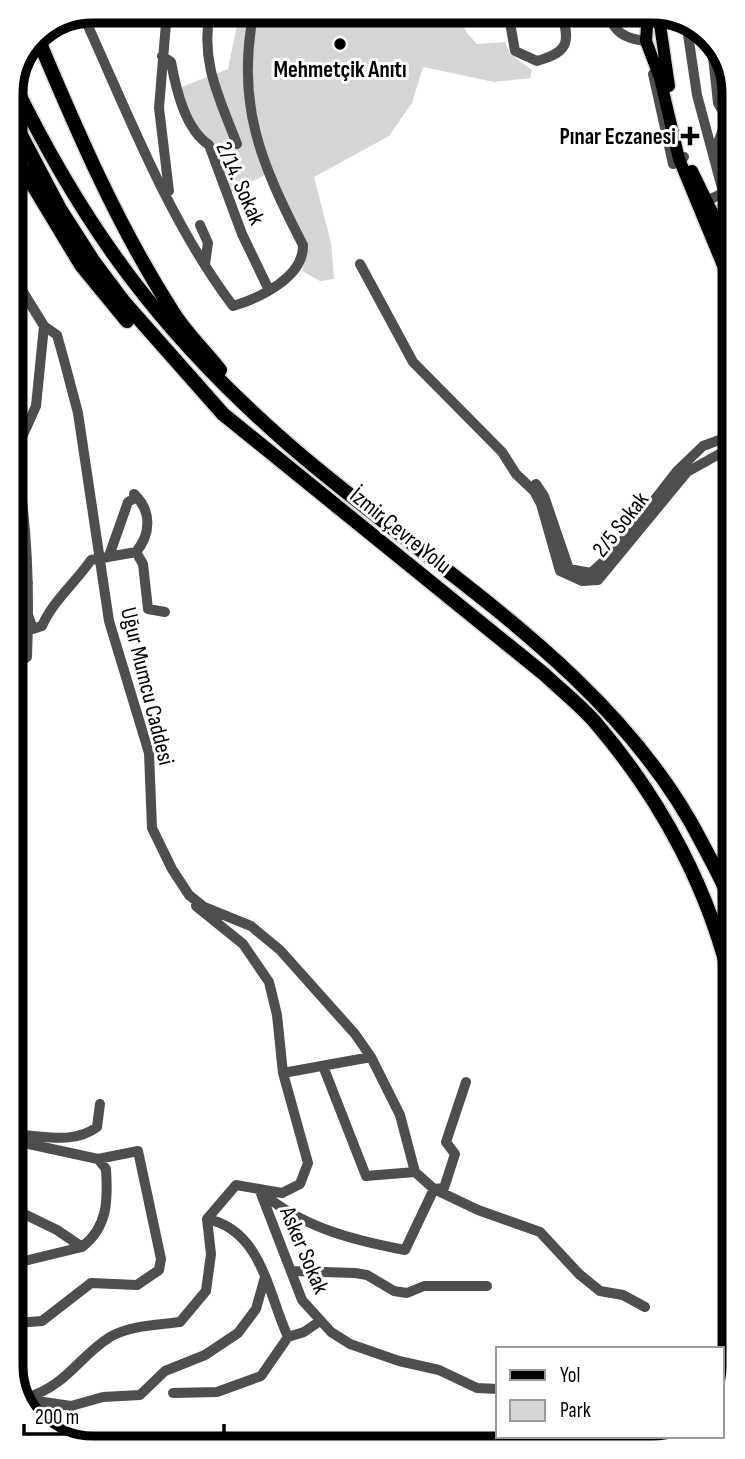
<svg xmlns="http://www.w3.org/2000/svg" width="745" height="1459" font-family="'Sofia Sans Condensed',sans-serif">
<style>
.green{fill:#d5d5d5}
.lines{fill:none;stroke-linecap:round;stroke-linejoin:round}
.major-casing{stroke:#dbdbdb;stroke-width:15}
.highway-casing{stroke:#dbdbdb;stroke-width:17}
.minor{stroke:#4e4e4e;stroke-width:10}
.major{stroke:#000;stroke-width:12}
.highway{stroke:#000;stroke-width:14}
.poi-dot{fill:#000;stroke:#fff;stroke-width:2.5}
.labels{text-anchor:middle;stroke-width:6;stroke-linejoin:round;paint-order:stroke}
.poi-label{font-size:23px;font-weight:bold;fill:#000;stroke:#fff}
.street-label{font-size:23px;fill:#000;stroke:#fff}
.rim{fill:none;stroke:#000;stroke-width:9}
</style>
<rect width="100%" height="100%" fill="#fff"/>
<path class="green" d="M240 11H456L467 33 477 44 505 42 510 54 532 70 530 78 494 82 423 67 412 103 389 136 314 177 331 243 334 279 320 281 302 271C313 238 284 202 269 173L229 193 179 88 228 69Z"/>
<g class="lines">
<g class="major-casing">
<path id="major" d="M648 11 646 41 660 78 679 159 729 280
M658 11 669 86
M692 171 729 247"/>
</g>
<g class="highway-casing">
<path id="highway" d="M36 34C76 129 117 225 173 312 186 333 205 351 220 370
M13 82C85 230 163 335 288 444 430 568 614 670 702 843 713 864 726 886 732 909
M11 116 60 209 94 262 124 302 223 414 544 674C561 690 580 705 595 722 662 800 711 892 733 992
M11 149 81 265 127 321"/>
</g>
<path class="minor" d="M167 11 159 108 169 191
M210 11C200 62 219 97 237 144
M508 11 515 51 537 61C570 52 570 41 561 11
M607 11C613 32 625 39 646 41
M83 15C128 113 168 220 233 306 260 298 304 277 303 245 261 164 235 103 254 11
M686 21 697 95 722 188
M711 38 718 103 727 119 714 153
M162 56 171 62C176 89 185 129 209 145L242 234 269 290
M653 74 673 164 684 157
M700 204 721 194 729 164
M200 225 208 243 205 264
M360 264 413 362 502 452 516 474 534 491 541 504 560 571 582 581 598 580 687 472 730 448
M12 282 23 292 44 326 57 335 64 360 78 413 109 621 149 753 152 828 172 869 189 895 204 907 251 926 280 950 355 1034 371 1057 400 1115 415 1172
M12 440C27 510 30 584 27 657L13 666
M15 453 36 406 44 326
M536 484 544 496 569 569 591 573 614 552 677 471 703 446 730 436
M134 494C152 511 151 534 136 552
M109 556 128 502 137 497
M13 581 28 583
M13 614 28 615 33 629 42 626C53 601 75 583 91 560L136 552 143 564 148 609 165 612
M196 906 243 944 269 982 277 1015 283 1073 308 1163 300 1184 282 1193 236 1185 207 1219
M323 1066 366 1176 415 1172 434 1189 478 1210 540 1232 579 1274 600 1291 623 1295 645 1307
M283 1073 371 1057
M15 1135C44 1135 73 1145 97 1127L100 1104
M15 1141 98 1159 138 1151 161 1259 159 1270 137 1285 91 1283 42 1321 16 1323
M260 1191C301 1227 352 1240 405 1250L434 1189 444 1188 455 1154 446 1142 466 1082
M260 1191 302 1300 331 1332 350 1344 399 1361 439 1370 477 1388 498 1389
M16 1210 57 1230 82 1247C108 1227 108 1200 106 1169L98 1159
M207 1219C262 1230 268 1294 288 1337L304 1332 320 1321
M16 1263 82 1247
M291 1271 355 1273 367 1275 394 1291 407 1293 424 1286H487
M173 1393 217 1392 261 1376 288 1337
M26 1398C68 1385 78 1357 110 1337 130 1325 158 1325 180 1322L206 1291 211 1254 207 1219
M23 1399 71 1406 103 1397 140 1395 165 1371 205 1355 238 1333 256 1309 265 1277"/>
<use href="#major" class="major"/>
<use href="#highway" class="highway"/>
</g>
<g class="poi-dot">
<circle cx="340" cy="44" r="7"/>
<path d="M686.5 125.5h7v7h7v7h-7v7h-7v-7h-7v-7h7z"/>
</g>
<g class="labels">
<g class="poi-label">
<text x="340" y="77">Mehmetçik Anıtı</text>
<text x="676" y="144" text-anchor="end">Pınar Eczanesi</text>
</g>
<g class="street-label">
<text transform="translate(241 183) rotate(66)" y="8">2/14. Sokak</text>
<text transform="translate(620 524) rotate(-52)" y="8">2/5 Sokak</text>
<text transform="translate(401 530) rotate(39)" y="8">İzmir Çevre Yolu</text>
<text transform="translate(148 686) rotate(76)" y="8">Uğur Mumcu Caddesi</text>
<text transform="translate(305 1250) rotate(67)" y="8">Asker Sokak</text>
</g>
</g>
<path d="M0 0H745V1459H0ZM93 23H652A70 70 0 0 1 722 93V1366A70 70 0 0 1 652 1436H93A70 70 0 0 1 23 1366V93A70 70 0 0 1 93 23Z" fill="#fff" fill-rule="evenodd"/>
<path class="rim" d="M93 23H652A70 70 0 0 1 722 93V1366A70 70 0 0 1 652 1436H93A70 70 0 0 1 23 1366V93A70 70 0 0 1 93 23Z"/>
<rect x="496" y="1347" width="228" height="91" fill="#ffffff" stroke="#999999" stroke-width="2"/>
<rect x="510" y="1370" width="35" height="10" fill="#000000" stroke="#999999" stroke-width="2"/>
<text x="560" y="1382" font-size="21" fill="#000000">Yol</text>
<rect x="510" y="1400" width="35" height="21" fill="#d5d5d5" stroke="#999999" stroke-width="2"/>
<text x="560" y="1417" font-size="21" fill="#000000">Park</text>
<path d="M24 1424v10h200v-10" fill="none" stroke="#000000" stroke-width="3.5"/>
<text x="35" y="1424" font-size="21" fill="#000000" stroke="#ffffff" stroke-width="5" paint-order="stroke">200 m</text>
</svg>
